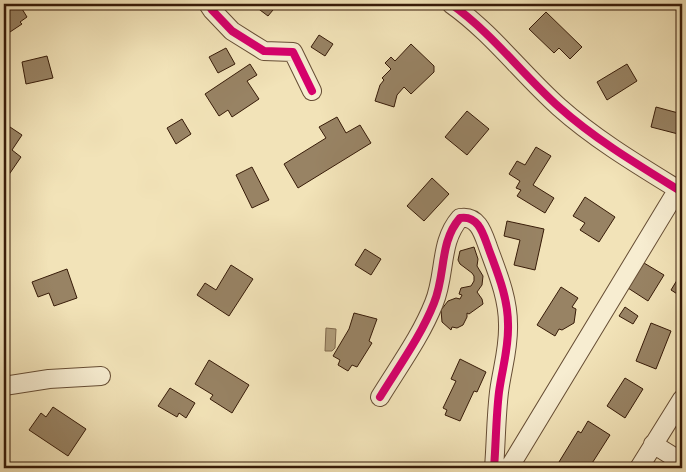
<svg xmlns="http://www.w3.org/2000/svg" width="686" height="472" font-family="'Old Standard TT',serif">
<style>
.water{fill:#b29f7c;stroke:#816a4e}
.building{fill:#988364;stroke:#371b08}
.lines{fill:none;stroke-linecap:round;stroke-linejoin:round}
.minor-casing{stroke:#664d34;stroke-width:20}
.minor{stroke:#f7edd1;stroke-width:18}
.cycleway-casing{stroke:#f7edd1;stroke-width:11}
.cycleway{stroke:#d6006c;stroke-width:8}
</style>
<rect width="100%" height="100%" fill="#f2e3b8"/>
<filter id="stains"><feTurbulence type="fractalNoise" baseFrequency=".004" numOctaves="4"/><feColorMatrix values="0 0 0 0 .2 0 0 0 0 .09 0 0 0 0 .02 0 0 0 .5 -.17"/></filter>
<radialGradient id="worn" r=".72"><stop offset=".6" stop-color="#630" stop-opacity="0"/><stop offset="1" stop-color="#630" stop-opacity=".3"/></radialGradient>
<path class="water" d="M326 328 336 329 335 348 332 351H325Z"/>
<path class="building" d="M4 4H19L27 17 20 22 22 24 4 36Z
M252 4H278L268 16Z
M546 12 582 47 570 59 559 48 554 53 529 29Z
M319 35 333 44 325 56 311 47Z
M411 44 434 66V72L411 94 404 87 397 95 394 107 375 101 380 85 384 80 382 78 391 69 385 63 391 57 395 61Z
M226 48 235 64 218 73 209 57Z
M47 56 53 78 26 84 22 62Z
M250 64 257 75 247 81 259 99 232 117 228 110 219 116 205 94Z
M627 64 637 81 607 100 597 82Z
M656 107 682 114V135L651 127Z
M467 111 489 129 467 155 445 137Z
M337 117 346 133 360 125 371 143 298 188 284 164 326 138 319 127Z
M182 119 191 134 176 144 167 128Z
M4 123 22 135 12 150 21 157 8 176 4 173Z
M536 147 551 156 533 185 554 198 545 213 517 196 521 190 516 188 520 181 509 174 517 161 525 165Z
M252 167 269 200 252 208 236 175Z
M432 178 449 194 424 221 407 206Z
M585 197 615 217 599 242 580 230 585 223 573 216Z
M507 221 544 229 535 270 514 265 520 240 504 236Z
M474 247 478 259 477 266 483 276 482 285 477 292 482 299 483 304 469 314 467 313V317L463 325 457 328 452 327 451 330 442 322 441 310 448 301 456 298 460 299 462 295 459 294 461 288 471 286 474 281V276L472 273 460 264 458 260 460 251Z
M365 249 381 259 371 275 355 265Z
M644 263 664 275 648 301 628 288Z
M231 265 253 279 229 316 197 295 205 283 216 290Z
M67 269 77 298 54 306 49 293 38 297 32 282Z
M682 272V297L671 290Z
M561 287 578 298 572 307 576 309 574 323 562 330 559 329 555 336 537 325Z
M625 307 638 316 633 324 619 316Z
M354 313 377 319 369 341 372 343 357 367 352 365 348 371 338 365 340 360 333 356 349 329Z
M651 323 671 331 656 369 636 361Z
M460 359 486 372 477 392 474 391 460 421 445 415 447 410 443 408 456 381 451 379Z
M209 360 249 385 232 413 210 399 213 395 195 384Z
M625 378 643 389 625 418 607 406Z
M170 388 195 403 186 418 179 413 177 417 158 406Z
M53 407 86 429 68 456 29 430 41 413 46 417Z
M588 421 610 435 589 468H569L559 462 578 431 581 433Z"/>
<g class="lines">
<g class="minor-casing">
<path id="minor" d="M208 4 212 10 232 31 264 51 293 52 312 91
M451 4C492 33 522 74 559 107 596 140 640 166 682 192
M4 386 49 379 101 376
M380 397C399 366 421 336 434 303 446 274 439 242 460 218 478 215 483 233 488 247 497 272 508 297 508 324 509 348 502 369 499 392 496 417 496 443 494 468
M653 444 682 462
M509 468 678 189
M639 468 682 399"/>
</g>
<use href="#minor" class="minor"/>
<g class="cycleway-casing">
<path id="cycleway" d="M208 4 212 10 232 31 264 51 293 52 312 91
M451 4C492 33 522 74 559 107 596 140 640 166 682 192
M380 397C399 366 421 336 434 303 446 274 439 242 460 218 478 215 483 233 488 247 497 272 508 297 508 324 509 348 502 369 499 392 496 417 496 443 494 468"/>
</g>
<use href="#cycleway" class="cycleway"/>
</g>
<rect width="686" height="472" fill="none" stroke="#f2e3b8" stroke-width="20"/>
<rect x="5" y="5" width="676" height="462" fill="none" stroke="#371b08" stroke-width="2.5"/>
<rect x="10" y="10" width="666" height="452" fill="none" stroke="#371b08"/>
<rect width="100%" height="100%" filter="url(#stains)"/>
<rect width="100%" height="100%" fill="url(#worn)"/>
</svg>
